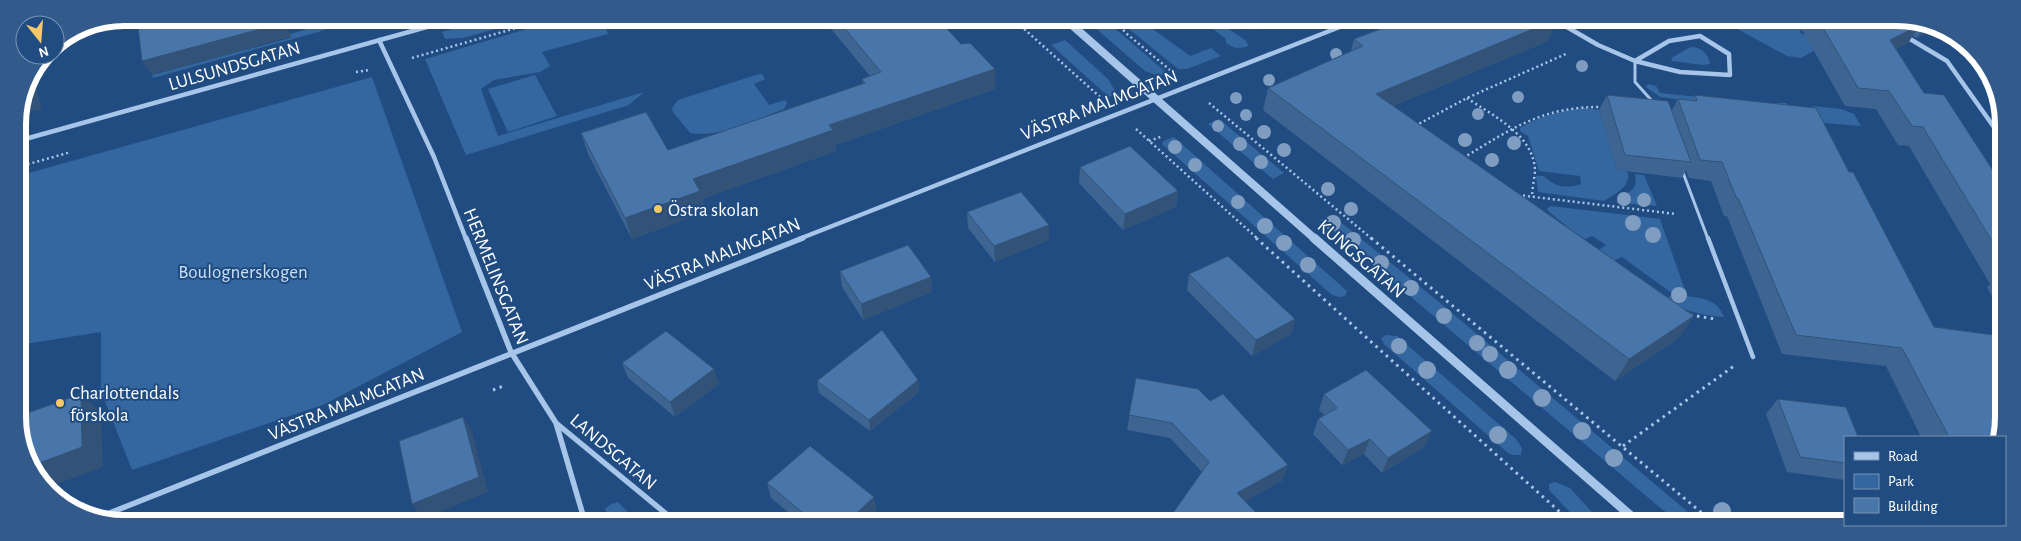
<svg xmlns="http://www.w3.org/2000/svg" width="2021" height="541" font-family="'Alegreya Sans',sans-serif">
<style>
.green{fill:#34669f}
.lines{fill:none;stroke-linecap:round;stroke-linejoin:round}
.path-far1{stroke:#a6c5e8;stroke-width:2.5;stroke-dasharray:2 3;stroke-linecap:butt}
.path{stroke:#a6c5e8;stroke-width:3;stroke-dasharray:2.5 4.5;stroke-linecap:butt}
.service-far1{stroke:#a6c5e8;stroke-width:3}
.service{stroke:#a6c5e8;stroke-width:4.5}
.minor-far1{stroke:#a6c5e8;stroke-width:4.5}
.minor{stroke:#a6c5e8;stroke-width:5.5}
.tertiary-far1{stroke:#a6c5e8;stroke-width:8}
.tertiary{stroke:#a6c5e8;stroke-width:9}
.tree{fill:#7e9dc1}
.wall{fill:#3e6592}
.shaded-wall{fill:#325377}
.building{fill:#4876aa;stroke:#325377}
.poi-dot{fill:#f6c966;stroke:#204c81;stroke-width:2}
.labels{text-anchor:middle;stroke-width:4;stroke-linejoin:round;paint-order:stroke}
.street-label{font-size:19px;fill:#fff;stroke:#204c81}
.poi-label{font-size:19px;fill:#fff;stroke:#204c81;text-anchor:start}
.park-label{font-size:19px;fill:#cadff6;stroke:#204c81}
.rim{fill:none;stroke:#fff;stroke-width:6}
</style>
<rect width="100%" height="100%" fill="#204c81"/>
<path class="green" d="M302 18H364L318 32 153 78 152 75 290 38V34L305 30Z
M489 18H535L463 38 445 39 442 32Z
M564 18H604L602 19 608 34 542 52 550 66 540 72 494 80 481 89 498 136 644 92 629 105 466 155 425 59Z
M1085 19H1104L1167 73 1159 76 1145 71Z
M1131 19H1139L1190 56 1211 48 1221 56 1187 69H1178L1123 24 1124 21Z
M1208 19H1214L1245 40 1249 46C1238 49 1235 49 1226 43V39L1203 21Z
M1817 19 1799 32 1824 45 1801 58 1787 56 1721 20Z
M1065 40 1108 79 1117 94 1109 97 1051 45Z
M1962 43 1972 48 2001 103V109L1959 47Z
M1691 47C1701 47 1709 54 1710 64L1702 65 1672 61 1671 58Z
M759 74 763 75 765 79 754 84 769 105 785 100 787 103 784 109C754 120 722 138 690 133L673 112 672 108 678 100Z
M535 75 557 116 508 132 488 89Z
M372 77 462 332 325 404 132 470 101 391V332L19 345 18 176Z
M1648 84 1656 86 1660 93 1756 103H1786L1791 108 1811 109 1813 106 1841 109 1854 114 1861 126 1801 121 1768 111 1660 97 1646 87Z
M1585 108 1599 110 1617 170 1627 171C1633 186 1615 194 1604 201L1538 192 1536 176H1544C1554 187 1567 189 1581 184L1580 176 1539 171 1528 136 1520 131V128C1541 116 1561 110 1585 108Z
M1219 119 1284 173 1273 179 1208 124Z
M1174 137 1347 291 1345 296 1339 297 1332 295 1162 144 1164 141Z
M1635 174 1644 175 1657 206 1617 203 1618 200C1630 190 1638 191 1635 174Z
M1551 206 1660 219 1687 296C1704 299 1717 299 1724 317 1701 316 1684 310 1664 300L1673 294 1622 257 1613 261 1599 250 1606 245 1592 236 1585 239 1574 232 1548 211 1547 208Z
M1333 216 1439 302 1701 523H1680L1658 506 1320 220Z
M1386 335 1397 336 1516 439 1522 448 1521 455H1513L1508 453 1384 344 1381 338Z
M1555 482 1570 488 1602 523H1580L1549 490V484Z
M618 502 637 522H610L605 509 611 504Z"/>
<g class="lines">
<path class="path-far1" d="M1013 19 1100 97
M1113 19 1127 34 1170 70
M1114 20 1120 19
M1615 27 1632 19
M412 58 551 18
M356 72 370 70
M1467 98C1493 116 1533 134 1535 170 1535 176 1532 188 1532 197
M1209 103 1372 239
M1415 126 1467 98 1568 53
M1136 129 1258 239
M1149 141 1163 136
M1463 158C1513 128 1543 106 1604 107
M18 167 71 152
M1518 195 1676 214"/>
<path class="path" d="M1256 238 1572 523
M1371 238 1714 523
M1690 315 1715 319
M493 390 506 385
M1623 446 1734 366"/>
<path class="service-far1" d="M1635 61V82L1653 102
M1682 170 1708 239"/>
<path class="service" d="M1708 238 1753 357"/>
<path class="minor-far1" d="M1553 19 1598 45 1635 61
M1700 36 1729 54 1730 75 1680 72 1635 61 1669 41Z
M1905 36 1947 61 2001 137
M379 40 434 157 466 239
M18 141 459 18
M799 239 1360 19"/>
<path class="minor" d="M466 238 511 352 556 423 585 522
M556 423 676 522
M97 518 803 238"/>
<path class="tertiary-far1" d="M1065 19 1315 239"/>
<path class="tertiary" d="M1314 238 1639 523"/>
</g>
<g class="tree">
<circle cx="1336" cy="54" r="6"/>
<circle cx="1582" cy="66" r="6"/>
<circle cx="1269" cy="80" r="6"/>
<circle cx="1518" cy="97" r="6"/>
<circle cx="1236" cy="98" r="6"/>
<circle cx="1478" cy="114" r="6"/>
<circle cx="1246" cy="115" r="6"/>
<circle cx="1218" cy="126" r="6"/>
<circle cx="1264" cy="132" r="7"/>
<circle cx="1465" cy="140" r="7"/>
<circle cx="1514" cy="143" r="7"/>
<circle cx="1240" cy="144" r="7"/>
<circle cx="1175" cy="147" r="7"/>
<circle cx="1284" cy="150" r="7"/>
<circle cx="1492" cy="160" r="7"/>
<circle cx="1261" cy="162" r="7"/>
<circle cx="1195" cy="165" r="7"/>
<circle cx="1328" cy="189" r="7"/>
<circle cx="1624" cy="199" r="7"/>
<circle cx="1644" cy="200" r="7"/>
<circle cx="1238" cy="202" r="7"/>
<circle cx="1351" cy="209" r="7"/>
<circle cx="1333" cy="223" r="8"/>
<circle cx="1633" cy="223" r="8"/>
<circle cx="1265" cy="226" r="8"/>
<circle cx="1653" cy="235" r="8"/>
<circle cx="1353" cy="240" r="8"/>
<circle cx="1284" cy="243" r="8"/>
<circle cx="1381" cy="263" r="8"/>
<circle cx="1308" cy="265" r="8"/>
<circle cx="1411" cy="288" r="8"/>
<circle cx="1679" cy="295" r="8"/>
<circle cx="1444" cy="316" r="8"/>
<circle cx="1477" cy="343" r="8"/>
<circle cx="1399" cy="346" r="8"/>
<circle cx="1490" cy="354" r="8"/>
<circle cx="1427" cy="370" r="9"/>
<circle cx="1508" cy="370" r="9"/>
<circle cx="1542" cy="398" r="9"/>
<circle cx="1582" cy="431" r="9"/>
<circle cx="1498" cy="435" r="9"/>
<circle cx="1614" cy="458" r="9"/>
<circle cx="1722" cy="511" r="9"/>
</g>
<path class="wall" d="M822 18H937L995 89 835 145 836 151 702 199 706 212 632 239 588 154 581 133 668 150 863 84 862 79 870 76Z
M1239 19H1285L1255 30Z
M1557 19 1548 41 1393 106 1679 338 1615 381 1263 110 1268 88 1351 51 1354 39Z
M1806 19 1918 20 1935 29 1917 38 1912 36 1908 43 1896 49 1924 93 2001 183V313L1987 287 1990 284 1909 146 1898 145 1876 109 1845 106 1801 28Z
M1607 95 1672 110 1678 99 1692 100 1695 95 1849 172 1934 327 2001 437H1921L1886 366 1782 354 1727 216H1724L1711 181 1689 178 1686 170 1682 178 1617 170 1599 110Z
M1080 167 1178 191 1176 207 1123 230 1079 183Z
M967 212 1049 225V240L995 262 968 228Z
M840 271 931 277 932 292 863 320 842 287Z
M1189 274 1295 319 1291 334 1252 356 1187 290Z
M622 363 719 384 675 417 628 378Z
M1136 378 1283 480 1245 501 1266 523H1167L1168 520 1202 472 1170 438 1127 430Z
M918 380 919 392 870 431 819 393 817 381Z
M1324 394 1425 446 1382 473 1364 454 1342 465 1313 434 1318 419 1324 415 1319 410Z
M1778 399 1845 437V480L1787 472 1766 414Z
M767 483 877 512 865 522H800L771 498Z"/>
<path class="shaded-wall" d="M281 18H285L291 37 152 75 142 61Z
M1257 19H1285L1255 30Z
M1557 19 1548 41 1369 116 1376 94Z
M1927 24 1935 29 1917 38Z
M1920 25 1908 43 1878 58 1890 40Z
M74 32 75 43 55 49V44Z
M995 69V89L835 145 836 151 702 199 706 212 632 239 625 218 693 179 829 125Z
M30 76 35 82 42 109 18 115 27 81Z
M1178 191 1176 207 1123 230 1125 214Z
M1049 225V240L995 262 994 246Z
M931 277 932 292 863 320 861 304Z
M1694 316 1679 338 1615 381 1629 359Z
M1295 319 1291 334 1252 356 1256 340Z
M714 369 719 384 675 417 670 402Z
M918 380 919 392 870 431 869 420Z
M81 394 101 414 103 467 46 488 34 465Z
M463 417 472 432 488 492 423 519 412 504Z
M1432 431 1425 446 1382 473 1388 458Z
M1370 439 1364 454 1342 465 1348 450Z
M1288 465 1283 480 1233 508 1237 493Z
M874 497 877 512 865 522H847Z"/>
<path class="building" d="M137 18H281L283 23 142 61Z
M836 18H937L961 44 970 43 995 69 829 125 833 130 693 179 700 191 625 218 581 133 646 112 668 150 865 83 862 79 881 72Z
M1407 19H1557L1376 94 1694 316 1629 359 1268 88 1363 46 1354 39Z
M1818 19 1910 20 1920 25 1890 40 1924 93 1944 95 2001 183V256L1923 127 1912 126 1889 91 1858 88Z
M27 81 30 93 23 95 26 83Z
M1607 95 1668 101 1691 162 1625 155Z
M1695 95 1816 108 1849 172H1853L1934 327 2001 336V437H1949L1902 348 1796 335 1738 198 1736 197 1722 162 1700 160 1678 99 1697 101Z
M1130 146 1178 191 1125 214 1080 167Z
M1021 192 1049 225 994 246 967 212Z
M908 245 931 277 861 304 840 271Z
M1228 256 1295 319 1256 340 1189 274Z
M882 330 918 380 869 420 817 381Z
M666 331 714 369 670 402 622 363Z
M1366 370 1432 431 1388 458 1370 439 1348 450 1318 419 1337 408 1324 394Z
M1136 378 1198 389 1210 401 1223 394 1288 465 1237 493 1266 523H1169L1170 521 1168 520 1209 462 1172 423 1129 415Z
M81 394 82 447 34 465 20 438 19 416Z
M1778 399 1846 407 1858 437H1845V463L1800 457Z
M463 417 479 477 412 504 399 441Z
M810 446 874 497 847 522H814L767 483Z
M1534 520 1537 523H1524Z"/>
<g class="poi-dot">
<circle cx="658" cy="209" r="5"/>
<circle cx="60" cy="403" r="5"/>
</g>
<g class="labels">
<g class="street-label">
<text transform="translate(234 65) rotate(-16)" y="7">LULSUNDSGATAN</text>
<text transform="translate(1099 104) rotate(-21)" y="7">VÄSTRA MALMGATAN</text>
<text transform="translate(722 253) rotate(-22)" y="7">VÄSTRA MALMGATAN</text>
<text transform="translate(1362 258) rotate(41)" y="7">KUNGSGATAN</text>
<text transform="translate(497 276) rotate(68)" y="7">HERMELINSGATAN</text>
<text transform="translate(346 403) rotate(-22)" y="7">VÄSTRA MALMGATAN</text>
<text transform="translate(614 451) rotate(40)" y="7">LANDSGATAN</text>
</g>
<g class="poi-label">
<text x="668" y="216">Östra skolan</text>
<text x="70" y="399">Charlottendals<tspan x="70" dy="22">förskola</tspan></text>
</g>
<g class="park-label">
<text x="243" y="278">Boulognerskogen</text>
</g>
</g>
<path d="M0 0H2021V541H0ZM124 26H1897A98 98 0 0 1 1995 124V417A98 98 0 0 1 1897 515H124A98 98 0 0 1 26 417V124A98 98 0 0 1 124 26Z" fill="#325a8b" fill-rule="evenodd"/>
<path class="rim" d="M124 26H1897A98 98 0 0 1 1995 124V417A98 98 0 0 1 1897 515H124A98 98 0 0 1 26 417V124A98 98 0 0 1 124 26Z"/>
<rect x="1844" y="436" width="162" height="90" fill="#204c81" stroke="#7994b3"/>
<rect x="1854" y="452" width="25" height="8" fill="#a6c5e8" stroke="#7994b3"/>
<text x="1888" y="461" font-size="15" fill="#ffffff">Road</text>
<rect x="1854" y="474" width="25" height="15" fill="#34669f" stroke="#7994b3"/>
<text x="1888" y="486" font-size="15" fill="#ffffff">Park</text>
<rect x="1854" y="498" width="25" height="15" fill="#4876aa" stroke="#7994b3"/>
<text x="1888" y="511" font-size="15" fill="#ffffff">Building</text>
<g transform="translate(40 40) rotate(163)"><circle r="24" fill="#204c81" stroke="#7994b3"/>
<path d="M0-4L9 19L0 12L-9 19Z" fill="#f6c966"/>
<text y="-8" font-size="14" font-weight="bold" text-anchor="middle" fill="#ffffff">N</text>
</g>
</svg>
